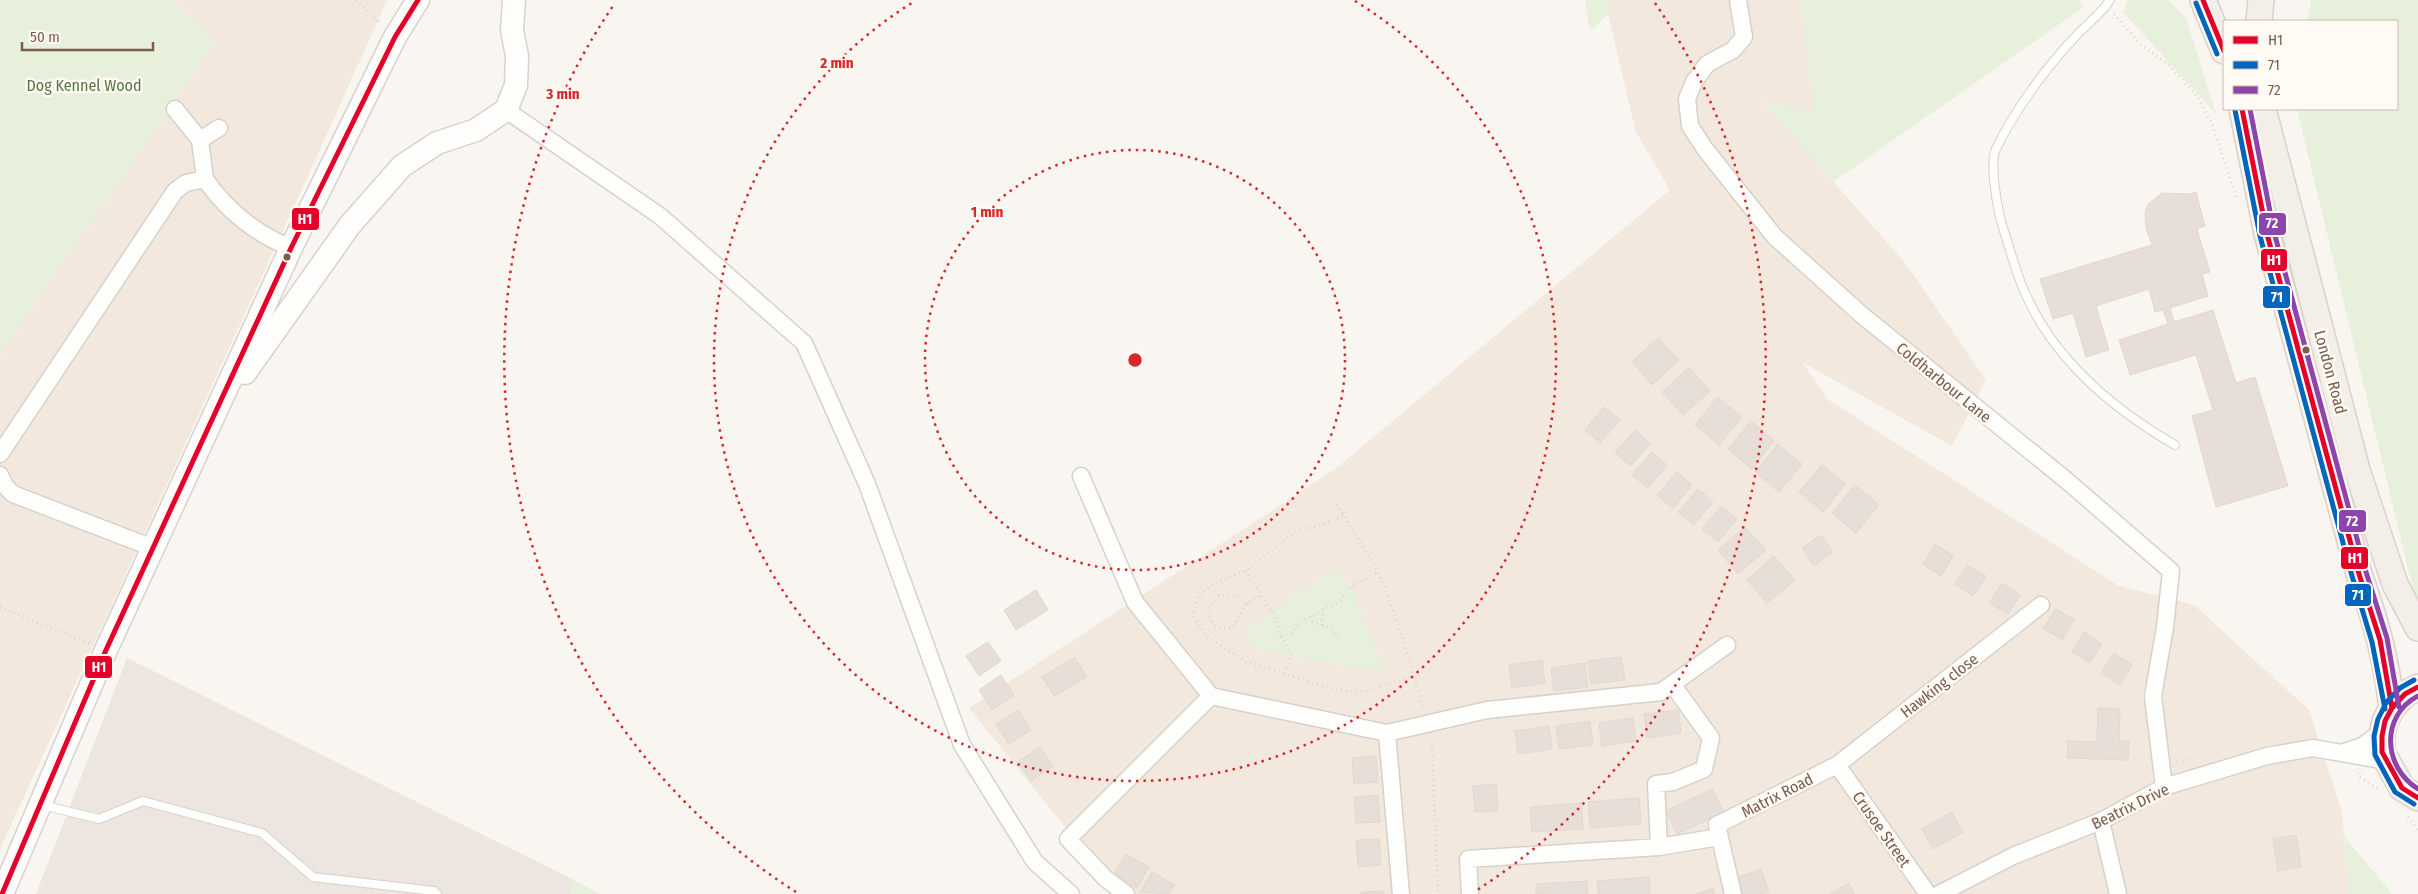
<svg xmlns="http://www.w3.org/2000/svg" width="2418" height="894" font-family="'Fira Sans Condensed',sans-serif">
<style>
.residential{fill:#f2e8de}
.industrial{fill:#ede5e0}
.green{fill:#e7f0db}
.building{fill:#e6ded7;stroke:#e2d8d2}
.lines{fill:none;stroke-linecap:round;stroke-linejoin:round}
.lane-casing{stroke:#d7d1cb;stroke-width:10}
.street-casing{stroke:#d7d1cb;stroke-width:19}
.secondary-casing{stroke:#d9d2cb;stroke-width:25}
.primary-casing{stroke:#dad1cc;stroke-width:28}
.path{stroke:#dcd5d0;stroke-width:3;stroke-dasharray:1 4;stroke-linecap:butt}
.lane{stroke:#fefefd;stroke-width:8}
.street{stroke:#fefefd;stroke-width:16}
.secondary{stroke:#fefefd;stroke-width:22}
.primary{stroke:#f3eee8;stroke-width:25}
.bus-1-casing{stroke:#fffaf3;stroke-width:9}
.bus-2-casing{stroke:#fffaf3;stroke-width:9}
.bus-3-casing{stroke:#fffaf3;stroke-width:9}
.bus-1{stroke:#e4002b;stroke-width:5}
.bus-2{stroke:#0065bd;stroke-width:5}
.bus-3{stroke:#8e44ad;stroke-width:5}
.ring{fill:none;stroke:#d62828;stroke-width:2.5;stroke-dasharray:2.5 5}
.bus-dot{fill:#7a5c4d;stroke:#fffaf3;stroke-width:2}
.labels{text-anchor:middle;stroke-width:5;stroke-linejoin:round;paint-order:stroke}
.park-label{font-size:16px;fill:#537a41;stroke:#fffaf3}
.street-label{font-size:16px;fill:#7a5c4d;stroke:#fffaf3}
.centre{fill:#d62828;stroke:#fffaf3;stroke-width:2.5}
.ring-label{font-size:15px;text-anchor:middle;font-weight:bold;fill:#d62828;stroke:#fffaf3;stroke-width:5;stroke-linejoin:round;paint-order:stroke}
.line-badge{stroke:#fffaf3;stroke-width:2}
.badge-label{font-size:14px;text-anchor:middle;font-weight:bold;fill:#fff}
</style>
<rect width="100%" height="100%" fill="#f9f5f0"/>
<path class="residential" d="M170 0H387L322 145 0 849V354L216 41Z
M1612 0H1800L1814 113 1763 102 1906 264 1986 380 1952 446 1802 362 1827 399 2119 586 2194 605 2309 710 2342 812 2349 894H1119L969 708 1334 470 1670 190 1636 132 1608 14Z"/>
<path class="industrial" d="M127 658 574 880 570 894H36Z"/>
<path class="green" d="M0 0H170L216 41 0 354Z
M1585 0H1612L1608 14 1590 31Z
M1800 0H2079L2084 7 1833 182 1762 101 1814 113Z
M2128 0H2168L2186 18 2216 114 2123 12Z
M2311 0H2418V596L2414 593 2297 109H2397V21H2307Z
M1338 568 1353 592 1384 669H1360L1255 648 1243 637 1249 628Z
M2344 836 2392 894H2349Z
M574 880 601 894H570Z"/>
<path class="building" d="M2196 192 2205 226 2197 229 2210 272 2202 274 2208 296 2170 308 2174 322 2213 310 2236 383 2255 377 2288 486 2216 507 2192 416 2213 410 2196 355 2130 375 2119 340 2168 324 2163 310 2155 312 2149 289 2096 306 2109 350 2086 357 2073 313 2053 319 2040 279 2152 245 2146 228 2145 212 2148 204 2162 193 2188 194Z
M1658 338 1679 360 1652 385 1632 362Z
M1689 367 1710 391 1683 415 1662 392Z
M1718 397 1742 417 1719 445 1695 425Z
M1604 407 1620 420 1600 443 1585 430Z
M1751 421 1774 441 1752 469 1728 449Z
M1635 430 1650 443 1631 466 1615 453Z
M1778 444 1802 464 1779 492 1755 472Z
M1652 452 1667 465 1648 488 1632 475Z
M1822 465 1846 484 1823 512 1799 492Z
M1677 472 1692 485 1673 508 1657 495Z
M1855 485 1879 505 1856 533 1832 513Z
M1698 489 1713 502 1694 525 1678 512Z
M1721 506 1737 519 1718 542 1702 529Z
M1745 527 1766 550 1738 574 1718 550Z
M1821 535 1833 552 1814 566 1802 548Z
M1935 544 1953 556 1941 576 1923 564Z
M1774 556 1795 580 1767 603 1747 580Z
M1967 565 1986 576 1973 596 1955 584Z
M2002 583 2020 595 2008 614 1989 603Z
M1036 590 1048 610 1016 630 1004 610Z
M2056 609 2074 620 2062 640 2043 628Z
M2084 632 2102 644 2090 663 2072 652Z
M988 642 1001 661 979 676 966 656Z
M2114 653 2132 665 2120 685 2101 673Z
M1075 657 1087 677 1054 696 1042 677Z
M1621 657 1625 680 1591 684 1588 661Z
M1542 660 1545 683 1512 688 1509 665Z
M1585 663 1588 687 1554 691 1551 668Z
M1001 675 1014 695 992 710 979 690Z
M2098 708 2120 709 2119 741H2129L2128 760 2067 758 2068 741 2097 742Z
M1018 710 1031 730 1009 744 996 725Z
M1678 710 1681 733 1647 738 1644 714Z
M1633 718 1636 741 1602 746 1599 723Z
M1590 721 1593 745 1559 749 1556 726Z
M1549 726 1552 749 1518 754 1515 731Z
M1040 747 1053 766 1031 781 1018 762Z
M1376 756 1378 782 1354 784 1352 758Z
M1496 784 1498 811 1475 812 1473 786Z
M1712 789 1724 812 1677 834 1666 811Z
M1378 795 1380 822 1356 823 1354 797Z
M1639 798 1641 824 1590 828 1588 802Z
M1581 803 1583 829 1532 832 1530 807Z
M1952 812 1963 832 1933 849 1922 829Z
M2296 835 2301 867 2278 871 2273 839Z
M1379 839 1381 865 1358 867 1356 840Z
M1126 854 1149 867 1137 888 1114 874Z
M1761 869 1769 892 1763 894H1742L1736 878Z
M1152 872 1175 885 1169 894 1140 892Z
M1649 877 1650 894H1598L1597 881Z
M1587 881 1588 894H1536V884Z
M1849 883 1855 894H1830Z
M1713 888 1715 894H1696Z
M1384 891V894H1361V892Z"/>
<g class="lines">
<g class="lane-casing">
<path id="lane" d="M2110 0C2100 16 2086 24 2074 38 2045 69 2014 111 1996 149 1989 164 1998 214 2004 231 2011 252 2016 274 2026 295 2056 362 2113 409 2175 445
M42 805 99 819 143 801 262 833 313 877 434 891 437 894"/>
</g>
<g class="street-casing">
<path id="street" d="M1738 0 1744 37 1733 50 1707 64 1694 82 1687 99 1690 126 1705 149 1775 237 1863 316 2066 480 2171 571 2165 627 2153 696 2164 787
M175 109 200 140 205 179
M506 110 660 216 804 343 867 484 962 745 1035 862 1071 894
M200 140 219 128
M0 454 175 191 186 183 205 179C227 211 254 233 291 248
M0 475 5 486 13 494 153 548
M1081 476 1135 602 1211 696 1068 839 1106 879 1126 894
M1211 696 1387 733 1401 894
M1387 733 1487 710 1661 692 1727 645
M2344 752 2362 746 2383 731
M1837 765 1928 894
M2101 821 2118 894
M1659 847 1719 837
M1470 894 1468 859 1659 847 1656 784 1673 782 1704 769 1711 738 1672 684
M1733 894 1717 825 1837 765 2041 605
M1939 894 2013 856 2101 821 2164 787 2267 756 2313 748 2387 761"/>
</g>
<g class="secondary-casing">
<path id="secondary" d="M245 373 350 225 402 166 437 143 476 130 506 110 516 85 517 56 512 30 514 0
M2 894 106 650 291 248 395 37 418 0"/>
</g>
<g class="primary-casing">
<path id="primary" d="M2203 0 2224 51
M2259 21 2261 0
M2242 109 2267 234 2359 574C2376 621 2386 658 2392 708
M2263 109 2357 470 2395 584 2418 628
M2418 687 2405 694 2392 708 2385 721 2382 736V752L2402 788 2418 798"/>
</g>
<path class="path" d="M356 0 381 24
M2114 14 2140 44 2169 65 2198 97 2212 124 2236 197
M1337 504 1378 572 1396 617 1424 710
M1343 515 1324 524 1296 531 1245 571 1214 583 1198 596 1193 616 1206 636 1246 662 1340 691H1369L1413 676
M1245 571 1273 613 1281 636 1291 655 1284 674
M1247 603C1237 596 1230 593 1218 596L1208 610C1210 625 1217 628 1231 629L1247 603 1261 595
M0 607 90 644
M1310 617 1313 622 1322 625 1323 610
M1322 625 1331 629 1339 638
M1281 636 1291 633 1302 621 1340 601 1350 587 1378 572
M1432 740 1438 894
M2177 762 2196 758
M2360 773 2359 777 2378 789
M2408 817 2418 830"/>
<use href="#lane" class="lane"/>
<use href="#street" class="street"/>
<use href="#secondary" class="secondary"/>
<use href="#primary" class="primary"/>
<g class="bus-1-casing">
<path id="bus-1" d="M2203 0 2224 51
M2242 109 2267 234 2359 574 2380 640 2392 708
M2418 687 2405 694 2392 708 2385 721 2382 736V752L2402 788 2418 798
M2 894 106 650 291 248 395 37 418 0"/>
</g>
<g class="bus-2-casing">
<path id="bus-2" d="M2196 3 2217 54
M2235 110 2260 236 2352 576 2372 642 2385 709
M2414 804 2395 792 2375 755 2374 736 2378 719 2386 703 2400 688 2414 680"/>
</g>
<g class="bus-3-casing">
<path id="bus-3" d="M2250 109 2274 232 2366 572 2387 638 2399 707
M2418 696C2380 716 2383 767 2418 789"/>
</g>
<use href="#bus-1" class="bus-1"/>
<use href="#bus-2" class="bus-2"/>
<use href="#bus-3" class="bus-3"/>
</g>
<g class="ring">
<circle cx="1135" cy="360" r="210"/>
<path d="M1355 1A421 421 0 1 1 915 1"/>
<path d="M796 892A631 631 0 0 1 615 3M1655 3A631 631 0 0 1 1474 892"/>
</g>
<g class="bus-dot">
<circle cx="287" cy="257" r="4.5"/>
<circle cx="2306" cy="350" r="4.5"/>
</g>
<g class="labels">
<g class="park-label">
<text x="84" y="91">Dog Kennel Wood</text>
</g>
<g class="street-label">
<text transform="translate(2331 372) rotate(75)" y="6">London Road</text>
<text transform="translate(1944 382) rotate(39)" y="6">Coldharbour Lane</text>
<text transform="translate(1939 685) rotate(-38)" y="6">Hawking close</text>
<text transform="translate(1777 795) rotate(-27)" y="6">Matrix Road</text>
<text transform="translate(2130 806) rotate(-26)" y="6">Beatrix Drive</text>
<text transform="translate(1882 829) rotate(55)" y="6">Crusoe Street</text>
</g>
</g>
<circle cx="1135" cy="360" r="8" class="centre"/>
<g class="ring-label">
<text x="837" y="68">2 min</text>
<text x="563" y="99">3 min</text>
<text x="987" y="217">1 min</text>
</g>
<g class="line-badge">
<rect x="291" y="207" width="29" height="24" rx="5" fill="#e4002b"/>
<rect x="2258" y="212" width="29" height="24" rx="5" fill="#8e44ad"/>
<rect x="2260" y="248" width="28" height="24" rx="5" fill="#e4002b"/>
<rect x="2262" y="285" width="29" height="24" rx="5" fill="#0065bd"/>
<rect x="2338" y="509" width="29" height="24" rx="5" fill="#8e44ad"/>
<rect x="2340" y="546" width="29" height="24" rx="5" fill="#e4002b"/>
<rect x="2344" y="583" width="28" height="24" rx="5" fill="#0065bd"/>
<rect x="84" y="655" width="29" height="24" rx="5" fill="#e4002b"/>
</g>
<g class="badge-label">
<text x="305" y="224">H1</text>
<text x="2272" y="228">72</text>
<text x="2274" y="265">H1</text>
<text x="2277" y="302">71</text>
<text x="2352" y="526">72</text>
<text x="2355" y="563">H1</text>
<text x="2358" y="600">71</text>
<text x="99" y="672">H1</text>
</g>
<rect x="2223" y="20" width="175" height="90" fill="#fffaf3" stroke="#cabbb1"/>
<rect x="2233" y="36" width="25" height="8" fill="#e4002b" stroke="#cabbb1"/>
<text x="2268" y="45" font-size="15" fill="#7a5c4d">H1</text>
<rect x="2233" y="61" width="25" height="8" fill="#0065bd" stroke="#cabbb1"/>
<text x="2268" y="70" font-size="15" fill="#7a5c4d">71</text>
<rect x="2233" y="86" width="25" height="8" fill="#8e44ad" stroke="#cabbb1"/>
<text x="2268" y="95" font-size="15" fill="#7a5c4d">72</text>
<path d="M22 42v8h131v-8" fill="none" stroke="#7a5c4d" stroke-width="2.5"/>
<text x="30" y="42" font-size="15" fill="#7a5c4d" stroke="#fffaf3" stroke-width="4" paint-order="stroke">50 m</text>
</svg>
